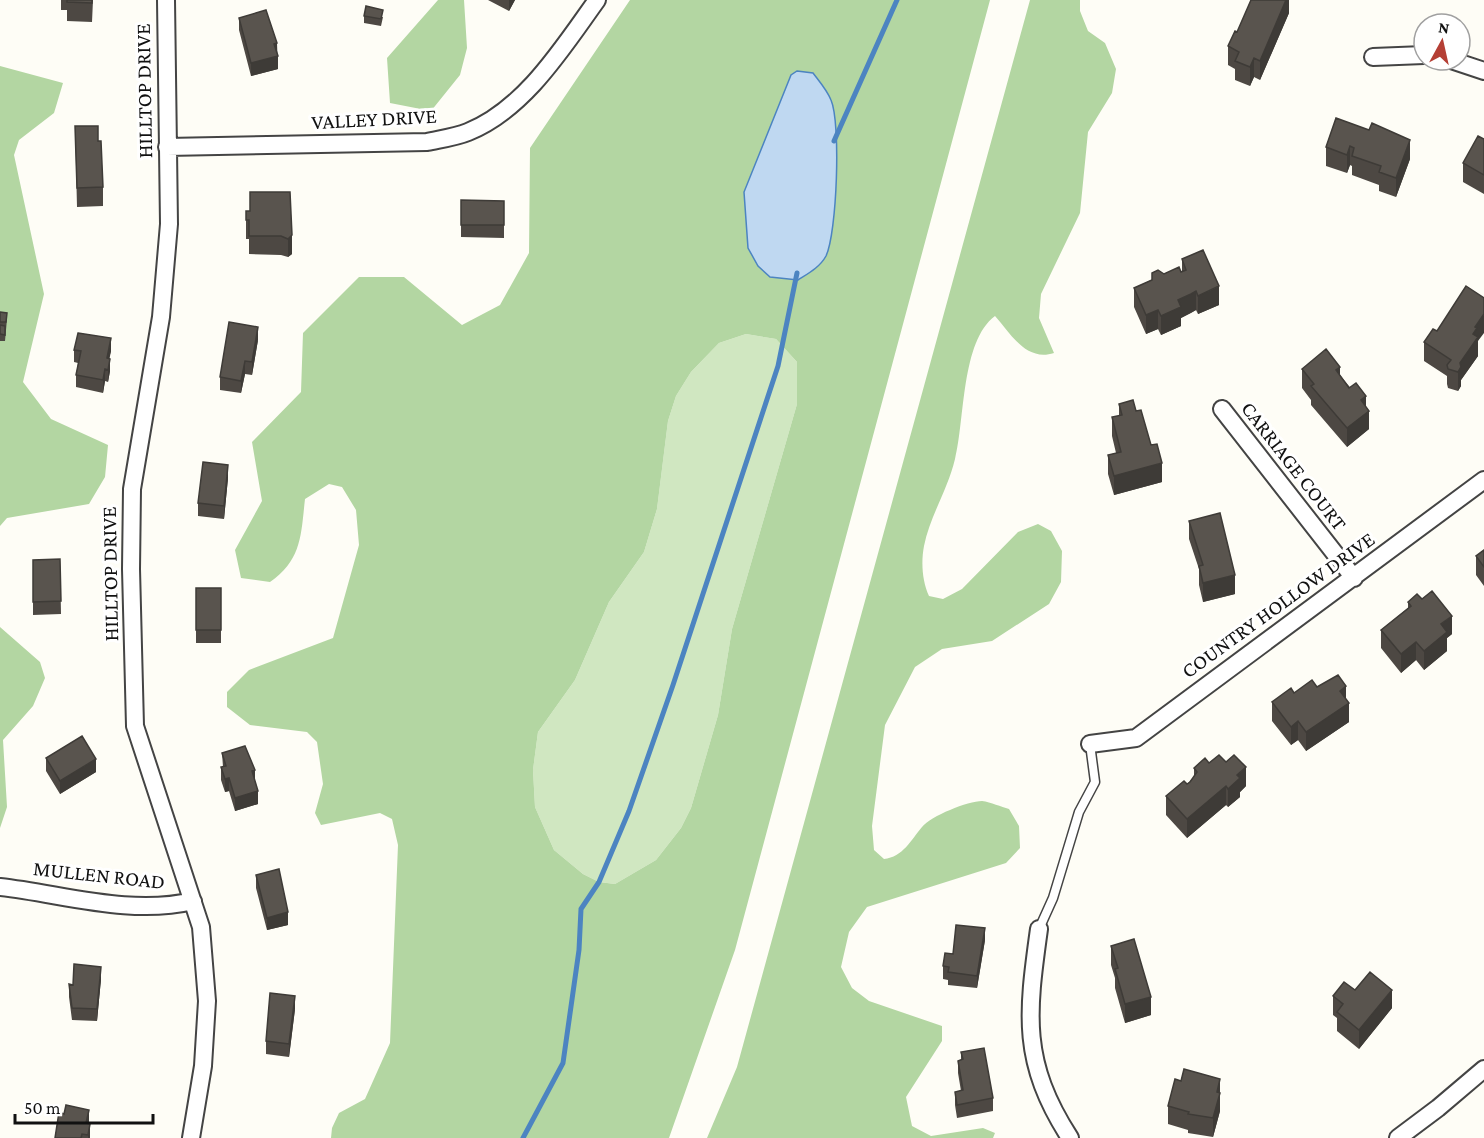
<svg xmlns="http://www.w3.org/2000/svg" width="1484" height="1138" font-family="'Crimson Pro',serif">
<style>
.green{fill:#d0e7c1}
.forest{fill:#b3d6a2;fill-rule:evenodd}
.water{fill:#bfd8f1;stroke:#4c84c1;stroke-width:1.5}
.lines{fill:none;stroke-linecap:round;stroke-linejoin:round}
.stream{stroke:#4c84c1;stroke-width:5}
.service-casing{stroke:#444;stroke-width:11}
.minor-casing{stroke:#444;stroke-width:20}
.service{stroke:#fff;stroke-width:8}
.minor{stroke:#fff;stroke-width:16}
.wall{fill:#4d4843}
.shaded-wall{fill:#3e3b37}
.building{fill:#59544e;stroke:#3e3b37;stroke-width:1.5}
.labels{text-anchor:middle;stroke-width:6;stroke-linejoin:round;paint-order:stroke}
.street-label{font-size:21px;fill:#111;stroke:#fff}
</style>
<rect width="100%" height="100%" fill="#fefdf6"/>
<path class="green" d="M746 334 776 339 797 362V404L732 629 718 715 691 808 681 828 656 860 615 884 599 882 583 874 554 850 535 807 533 770 538 732 575 680 609 602 644 552 657 509 668 421 676 396 691 372 719 343Z"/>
<path class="forest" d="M438 0H464L467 48 460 75 431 111 390 103 387 58Z
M630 0H990L735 950 669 1138H331L332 1128 339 1113 365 1099 390 1043 398 845 392 819 380 813 321 825 315 813 323 784 317 742 307 732 250 725 227 707V692L249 670 333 638 359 545 356 510 342 487 329 484 305 499C301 534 302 560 270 582L241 578 235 550 262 501 252 442 301 392 303 333 359 277H404L462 325 500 305 529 253 530 148ZM746 334 776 339 797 362V404L732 629 718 715 691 808 681 828 656 860 615 884 599 882 583 874 554 850 535 807 533 770 538 732 575 680 609 602 644 552 657 509 668 421 676 396 691 372 719 343Z
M1030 0H1080V11L1088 31 1105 43 1116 69 1112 93 1088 132 1080 213 1041 294 1039 318 1054 353C1026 362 1011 334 995 316 961 341 965 420 955 459 948 489 930 516 924 546 921 562 922 581 929 596L943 599 962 589 1018 532 1038 524 1051 531 1062 551 1061 582 1049 604 992 641 942 649 915 667 885 725 872 826 874 850 884 859C903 857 911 840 922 827 931 816 968 801 982 801 991 802 1001 807 1009 809L1019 826 1020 848 1006 863 867 907 849 932 841 967 852 988 869 1001 942 1026V1041L906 1097 912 1126 931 1136 983 1128 995 1133 993 1138H707L737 1067Z
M0 66 63 83 54 113 19 140 14 155 44 294 23 382 51 419 108 445 105 477 89 504 7 518 0 526Z
M0 627 40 662 45 678 33 706 3 740 7 807 0 828Z"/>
<path class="water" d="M797 71 813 73C819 81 827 90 831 100 841 123 837 233 826 256 820 267 809 273 798 280L770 277 758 266 748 248 744 192 791 75Z"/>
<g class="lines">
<path class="stream" d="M834 141 897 0
M523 1138 563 1063 579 950 581 909 599 882 629 811 673 685 778 366 797 273"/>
<g class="service-casing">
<path id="service" d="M1039 929 1053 898 1079 812 1095 782 1090 744"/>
</g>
<g class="minor-casing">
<path id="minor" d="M166 0 169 224 161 317 132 489 131 569 135 726 201 927 207 1001 203 1066 191 1138
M1373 57 1424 55
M1451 60 1484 71
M167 147 427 142C441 139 456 137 468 132 525 109 563 47 597 0
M1222 409 1354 578
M1090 744 1136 738 1484 480
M0 887C63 894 130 916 193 901
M1039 929C1027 1015 1021 1062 1070 1138
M1398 1138 1438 1108 1484 1069"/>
</g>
<use href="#service" class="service"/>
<use href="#minor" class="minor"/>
</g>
<path class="wall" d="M61 0H93L92 22 67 21V10H61Z
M488 0H515L509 11Z
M1289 0V13L1260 80 1254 77 1250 86 1235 80V69L1228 65V46L1237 32Z
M364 16 383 17 381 26 364 23Z
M239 18 277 43 278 69 251 76 239 30Z
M1336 118 1410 159 1396 197 1379 191V185L1352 175V166L1350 165 1347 173 1326 166V147Z
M75 126 98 141 103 187V206L77 207Z
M1484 139V194L1463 182V163Z
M290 192 292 254 288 257 281 255 249 254V239H246V211H250Z
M461 200 504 201V238L461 237Z
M1182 259 1219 305 1198 314 1196 310 1191 313 1181 318V326L1161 335 1158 329 1146 334 1134 307V288L1164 274 1182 271Z
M0 312 7 319 5 341H0Z
M1437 331 1478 341V356L1461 380V386L1458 391 1448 388 1447 384V376L1424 361V342Z
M258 340 252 375 245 374 241 393 220 390V377Z
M74 350 111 351 109 358 110 371 108 382 105 381 103 393 76 387V375L78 363 74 362Z
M1302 369 1340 375 1366 407 1369 429 1347 447 1311 405V400L1302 388Z
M1119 404 1136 411 1151 445 1162 482 1114 495 1108 474V455L1116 453 1112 436V417L1119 416Z
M228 478 224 519 198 516V503Z
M1189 521 1235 594 1203 602 1199 585V569L1189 539Z
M1484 550V586L1476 575V556Z
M60 559 61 614 33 615V560Z
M196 588H221V643H196Z
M1408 602 1452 634 1447 638V651L1424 670 1416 660 1401 673 1381 648V630L1408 608Z
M1317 687 1346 699 1349 722 1306 751 1298 740 1291 745 1272 721V702Z
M222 753 255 783 258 804 235 811 229 791 225 792 221 780V767H223Z
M46 758 96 772 60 794 46 771Z
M1209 763 1246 786 1240 792V797L1228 807 1226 805 1187 838 1166 815V796L1187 784 1194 777V768Z
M256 875 288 925 267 930 256 888Z
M985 940 977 988 948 985V980L943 979V966L953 954Z
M1111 946 1151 1015 1125 1023 1115 988V978L1111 965Z
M101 979 97 1021 72 1020 69 997V984L73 985Z
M1355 990 1392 1008 1359 1049 1337 1031V1018L1333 1015V996Z
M295 1009 289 1057 266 1054V1041Z
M961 1052 993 1098V1111L957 1118 955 1105V1092L961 1091 958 1073V1061L961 1060Z
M1220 1079V1111L1213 1137 1188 1133V1130L1168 1124V1106L1181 1081Z
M89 1124 90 1138H55Z"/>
<path class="shaded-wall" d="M509 0H515L509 11Z
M1286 0H1289V13L1260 80V61Z
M277 43V55L274 44Z
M278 56V69L251 76V63Z
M1254 58V77L1250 86V67Z
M1410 140V159L1396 197V178Z
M1350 146V165L1347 173V155Z
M292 235V254L288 257V239Z
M1219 286V305L1198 314V296Z
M1196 291V310L1181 318V326L1161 335V316L1178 300Z
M1158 310V329L1146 334V315Z
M1484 314V333L1478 341V356L1461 380V386L1458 391V372L1460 363 1475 327Z
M258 327V340L252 375V362Z
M111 338V351L107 371V358Z
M110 359V371L108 382V370Z
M245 361V374L241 393V381Z
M1340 367V385L1336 370Z
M105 369V381L103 393V380Z
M1366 396V413L1369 411V429L1347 447V428L1361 400Z
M1162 463V482L1114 495V476Z
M228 465V478L224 519V506Z
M1235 575V594L1203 602V583Z
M1452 616V634L1447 638V651L1424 670V651L1441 624Z
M1416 642V660L1401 673V654Z
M1346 686V705L1349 703V722L1306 751V732L1340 691Z
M1298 721V740L1291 745V727Z
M96 759V772L60 794V781Z
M1246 767V786L1240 792V797L1228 807V789L1237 775Z
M255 770V783L252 771Z
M229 778V791L225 792V779Z
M1226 786V805L1187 838V819Z
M258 791V804L235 811V798Z
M288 912V925L267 930V918Z
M985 928V940L977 988V976Z
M101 967V979L97 1021V1009Z
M1392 990V1008L1359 1049V1030Z
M295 996V1009L289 1057V1044Z
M1151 997V1015L1125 1023V1004Z
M1220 1079V1111L1213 1137V1118L1217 1092Z
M89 1110V1123L86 1136V1123Z
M90 1124V1138H88V1135Z"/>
<path class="building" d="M67 0H92V3L67 2Z
M1251 0H1286L1260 61 1254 58 1250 67 1235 61 1239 52 1228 46 1235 31 1237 32Z
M366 6 383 10 381 19 364 16Z
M266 10 277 43 274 44 278 56 251 63 239 18Z
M1336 118 1369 130 1372 123 1410 140 1396 178 1379 172 1381 166 1352 156 1354 148 1350 146 1347 155 1326 147Z
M75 126H98V141H101L103 187 77 188Z
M1478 136 1484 139V175L1463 163Z
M250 192H290L292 235 288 239 281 236H249V220H246V211H250Z
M461 200 504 201V225H461Z
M1203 250 1219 286 1198 296 1196 291 1191 294 1178 300 1181 307 1161 316 1158 310 1146 315 1134 288 1152 280V273L1158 270 1164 274 1179 267 1181 272 1186 270 1182 259Z
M1466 286 1484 298V314L1475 327 1477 328 1473 334 1478 337 1460 363 1461 367 1458 372 1448 369 1447 365 1451 360 1424 342 1433 329 1437 331Z
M0 312 7 313 6 322H0Z
M229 322 258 327 252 362 245 361 241 381 220 377Z
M0 325 5 326V335L0 334Z
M78 333 111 338 107 358 110 359 108 370 105 369 103 380 76 375 81 351 74 350Z
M1326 349 1340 367 1336 370 1349 388 1356 383 1366 396 1361 400 1369 411 1347 428 1311 386 1314 384 1302 369Z
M1133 400 1136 411 1141 410 1151 445 1157 444 1162 463 1114 476 1108 455 1121 452 1112 417 1122 415 1119 404Z
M203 462 228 465 224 506 198 503Z
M1220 513 1235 575 1203 583 1199 566 1203 565 1189 521Z
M1484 550V567L1476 556Z
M60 559 61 601 33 602V560Z
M196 588H221V630H196Z
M1432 591 1452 616 1441 624 1447 632 1424 651 1416 642 1401 654 1381 630 1411 606 1408 602 1417 594 1422 599Z
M1338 675 1346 686 1340 691 1349 703 1306 732 1298 721 1291 727 1272 702 1291 688 1294 693 1312 680 1317 687Z
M82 736 96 759 60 781 46 758Z
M245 746 255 770 252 771 258 791 235 798 229 778 225 779 221 767 226 766 222 753Z
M1219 755 1226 762 1234 755 1246 767 1237 775 1240 778 1228 789 1226 786 1187 819 1166 796 1184 781 1187 784 1190 782 1197 772 1194 768 1205 758 1209 763Z
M279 869 288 912 267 918 256 875Z
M956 925 985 928 977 976 948 972 949 967 943 966 945 953 953 954Z
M1134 939 1151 997 1125 1004 1115 969 1118 968 1111 946Z
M74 964 101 967 97 1009 72 1008 69 984 73 985Z
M1370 972 1392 990 1359 1030 1337 1012 1343 1004 1333 996 1344 982 1355 990Z
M270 993 295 996 289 1044 266 1041Z
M984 1048 993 1098 957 1105 955 1092 963 1090 958 1061 963 1059 961 1052Z
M1184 1069 1220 1079 1217 1092 1220 1093 1213 1118 1188 1114 1189 1112 1168 1106 1175 1079 1181 1081Z
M66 1105 89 1110 86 1123 90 1124 88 1135 82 1134 81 1138H55L59 1112 64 1114Z"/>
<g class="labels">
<g class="street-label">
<text transform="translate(144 91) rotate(-91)" y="7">HILLTOP DRIVE</text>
<text transform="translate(374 119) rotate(-3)" y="7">VALLEY DRIVE</text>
<text transform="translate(1294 466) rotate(52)" y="7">CARRIAGE COURT</text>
<text transform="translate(110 574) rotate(-91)" y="7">HILLTOP DRIVE</text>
<text transform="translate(1278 605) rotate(-36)" y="7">COUNTRY HOLLOW DRIVE</text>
<text transform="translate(99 875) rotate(6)" y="7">MULLEN ROAD</text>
</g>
</g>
<g transform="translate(1442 42) rotate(8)"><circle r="28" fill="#ffffff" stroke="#a0a0a0" stroke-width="1.5"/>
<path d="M0-4.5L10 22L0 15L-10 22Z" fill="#b53f35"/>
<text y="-9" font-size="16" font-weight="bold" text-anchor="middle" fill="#111111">N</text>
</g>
<path d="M15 1114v9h138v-9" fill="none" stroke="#111111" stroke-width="3"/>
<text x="24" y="1114" font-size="18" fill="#111111" stroke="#ffffff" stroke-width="4.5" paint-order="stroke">50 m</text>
</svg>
